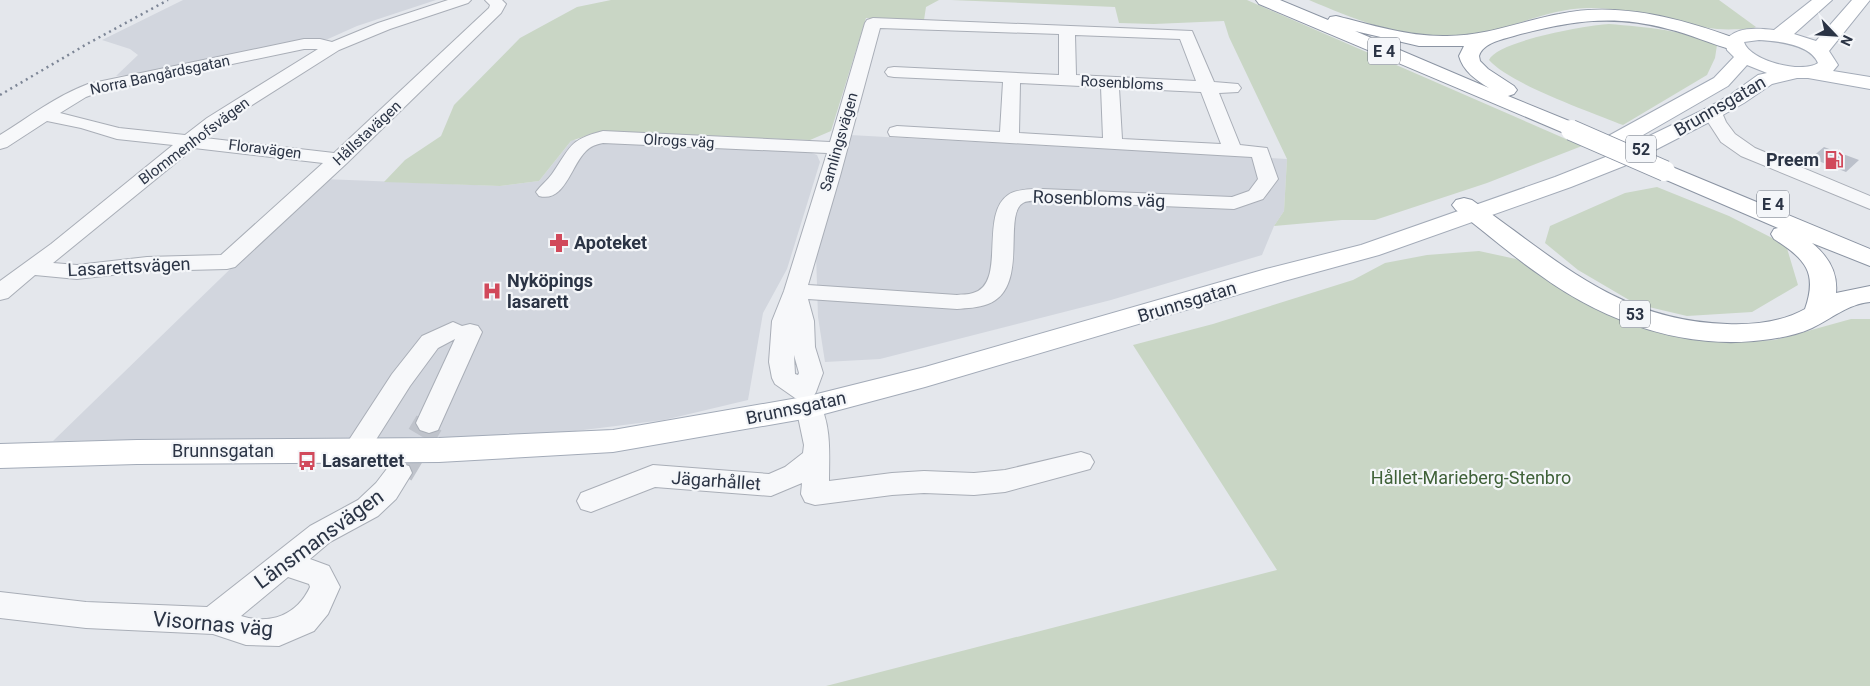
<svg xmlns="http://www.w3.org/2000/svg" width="1870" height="686" font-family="Roboto,sans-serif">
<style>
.built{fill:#d2d6de}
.green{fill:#c9d6c5}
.building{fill:#bbc0ca}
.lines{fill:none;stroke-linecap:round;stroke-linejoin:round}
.minor-tunnel{stroke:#bfc3cb;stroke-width:29;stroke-dasharray:29 14;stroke-linecap:butt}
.minor-casing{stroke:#a9aeb7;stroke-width:2}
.major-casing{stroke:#a3abb8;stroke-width:2}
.highway-casing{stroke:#8b94a3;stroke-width:2}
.minor{fill:#f7f8fa;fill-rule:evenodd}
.major{fill:#fff;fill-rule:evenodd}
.highway{fill:#fff;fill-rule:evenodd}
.rail{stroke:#7d8696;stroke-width:2.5;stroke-dasharray:2 4;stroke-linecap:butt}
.highway-bridge-casing{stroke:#8b94a3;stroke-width:22;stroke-linecap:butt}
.highway-bridge{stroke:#fff;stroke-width:20}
.labels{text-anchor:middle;stroke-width:4.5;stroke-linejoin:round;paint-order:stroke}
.far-street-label{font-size:15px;fill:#2b3445;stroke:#f4f6f9}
.shield{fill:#f4f6f9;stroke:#676e7b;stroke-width:1}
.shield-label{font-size:16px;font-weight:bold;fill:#2b3445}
.street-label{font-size:18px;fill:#2b3445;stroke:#f4f6f9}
.poi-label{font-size:18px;font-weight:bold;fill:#2b3445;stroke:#f4f6f9;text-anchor:start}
.park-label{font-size:18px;fill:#3f6138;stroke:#f4f6f9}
.near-street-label{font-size:21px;fill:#2b3445;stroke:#f4f6f9}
</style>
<rect width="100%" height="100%" fill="#e4e7ec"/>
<path class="built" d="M183 0H436L357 26 328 39 304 41 153 73 116 76 138 55 130 49 102 40Z
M850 135 1287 159 1284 211 1274 226 1262 255 1111 300 880 359 825 362 818 317 816 253Z
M572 140 804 150 817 155 820 162 787 269 763 313 748 400 664 420 527 437 53 441 323 179 500 186 539 181Z"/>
<path class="green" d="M611 0H939L926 7 924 20 866 18 831 131 810 140 597 132 571 141 539 181 500 186 384 182 405 160 441 136 454 105 520 38 577 7Z
M951 0H1247L1582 146 1487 183 1375 220H1342L1274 226 1284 211 1287 159 1229 37 1224 21 1154 24 1119 23 1115 7Z
M1309 0H1719L1756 27 1751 29C1740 29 1728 30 1717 29 1673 24 1631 7 1587 8 1546 9 1509 30 1469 36 1413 44 1359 21 1309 0Z
M1609 24C1646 27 1684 30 1717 45L1715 58 1707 75 1623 125C1591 112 1510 84 1489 60 1497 41 1588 25 1609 24Z
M1657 187 1729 216 1786 245 1798 285 1752 312 1687 316 1636 304 1578 270 1545 243 1550 226 1625 193Z
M1479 251 1516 259 1541 273 1580 301 1624 320 1681 335 1734 342 1775 340 1851 319H1870V686H826L1277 570 1133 345 1213 324 1353 280 1385 263 1427 255Z"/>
<path class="building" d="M1824 147 1859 160 1846 172 1811 158Z"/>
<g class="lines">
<path class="minor-tunnel" d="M399 473 429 423"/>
<g class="minor-casing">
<path id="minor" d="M448 0H471L468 3 390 29 339 50 219 126 205 138 334 153 489 8 490 5 485 0H502L506 4 501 13 347 163 235 267 227 269 147 271 77 279 35 275 8 298 0 300V281L51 244 173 145 117 139 81 128 47 121 7 147 0 149V135C29 117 56 96 88 84L304 39H320L332 42 378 23ZM304 49H318L207 118 185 135 119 128 60 113 86 97 99 92ZM194 148 323 163 221 255 147 257 77 265 53 263Z
M873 18 1192 31 1214 82 1238 84 1241 88 1238 92 1219 93 1240 145 1267 148 1278 179 1263 199 1234 209 1042 201C1036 201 1028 200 1023 203 1002 215 1030 288 988 304 978 308 967 308 957 309L808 299 814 321 815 347 823 373 816 392 812 399 818 400C832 425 829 455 829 481L892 473 924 471 974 473 1005 470 1081 452 1090 455 1094 462 1090 469 1005 492 974 495 924 493 892 495 815 505 805 502 801 494 802 483 771 496 655 487 591 512 581 509 577 501 581 493 653 465 769 474 785 467 803 453 804 445 796 407 801 400 795 398 775 384 772 378 769 362 772 321 784 291 827 153 603 143C597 144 591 146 586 151 571 165 565 203 539 196L536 192C541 185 547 181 552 174 571 147 568 140 603 131L830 142 865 23 867 20ZM880 28 1059 34V75L894 67 888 68 885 72 888 76 894 77 1003 82 1000 132 897 126 890 128 888 132 890 136 1252 157 1258 179 1249 191 1232 197 1042 189C1032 189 1016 189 1008 195 979 215 1007 284 973 293 968 295 962 294 957 295L808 285 840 176ZM1075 35 1180 39 1196 81 1076 75ZM1020 83 1101 87 1103 138 1019 133ZM1119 88 1201 92 1221 144 1122 139ZM794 355 799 373 798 375 795 374Z
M1714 107 1720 108 1726 122 1735 134 1755 148 1870 196V209L1741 156 1721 142 1708 122 1705 112 1708 108Z
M453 322 462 326 470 324 478 326 482 332 438 430 429 433 420 430 416 423 455 339 438 348 410 386 365 457 356 460 347 457 343 450 347 443 392 374 422 336Z
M399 463 409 466 412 473 396 499 378 516 330 542 310 559 329 566 340 587 328 614 314 631 279 646 246 645 213 634 86 628 0 618V592L86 602 207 607 310 526 358 500 376 483 389 466ZM288 577 309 584 310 587C297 615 271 625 241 616Z"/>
</g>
<g class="major-casing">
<path id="major" d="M1812 0H1832L1794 34 1816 41 1852 0H1870L1829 51 1838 65 1833 71 1870 77V89L1808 78H1797L1772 84 1744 103 1721 116 1624 166 1571 187 1379 255 1284 281 925 387 809 418 613 452 439 462 137 464 0 468V444L137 440 439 438 613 430 809 396 925 367 1266 269 1361 245 1555 177 1608 156 1707 108 1730 95 1758 75 1767 73 1747 65 1728 86 1617 150 1609 152 1601 150 1598 145 1601 140 1714 78 1734 57 1727 50 1725 41C1735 26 1758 28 1774 30ZM1759 40C1777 41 1810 44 1818 63 1802 74 1750 61 1744 42Z"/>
</g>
<g class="highway-casing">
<path id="highway" d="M1256 0H1280L1328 20 1330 17 1336 16C1372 25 1410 37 1447 36 1486 36 1522 21 1559 14 1620 1 1682 19 1740 40L1742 44 1740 48 1733 50C1711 44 1690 34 1668 29 1612 14 1572 21 1517 35 1505 39 1483 42 1479 56L1480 61 1488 69 1514 86 1517 90 1514 94 1508 96 1579 125 1582 130 1579 135 1571 136 1259 4ZM1355 31 1419 46H1464L1459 56C1463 71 1476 80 1489 88Z
M1665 164 1870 249V266L1812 243C1828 256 1838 272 1836 293L1870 286V302C1848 304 1831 319 1812 328 1799 334 1785 337 1771 339 1689 352 1606 323 1540 275 1511 255 1484 231 1456 210L1452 205 1456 200 1464 198 1472 200C1556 259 1618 321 1727 324 1754 325 1782 322 1805 309 1818 272 1805 259 1774 239L1771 234 1774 229 1778 228 1657 176 1654 171 1657 166Z"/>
</g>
<use href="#minor" class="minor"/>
<use href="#major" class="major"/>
<use href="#highway" class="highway"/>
<path class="rail" d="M0 95 87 44 168 0"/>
<g class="highway-bridge-casing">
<path id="highway-bridge" d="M1571 130 1665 171"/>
</g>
<use href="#highway-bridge" class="highway-bridge"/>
</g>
<defs>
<g id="fuel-bare" transform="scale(1.5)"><path d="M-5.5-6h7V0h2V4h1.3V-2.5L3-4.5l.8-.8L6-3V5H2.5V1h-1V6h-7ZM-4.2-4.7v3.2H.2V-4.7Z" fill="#d1495b" stroke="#f4f6f9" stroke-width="2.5" paint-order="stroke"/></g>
<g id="pharmacy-bare" transform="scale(1.5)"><path d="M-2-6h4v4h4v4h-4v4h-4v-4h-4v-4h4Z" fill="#d1495b" stroke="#f4f6f9" stroke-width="2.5" paint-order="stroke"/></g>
<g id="hospital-bare" transform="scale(1.5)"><path d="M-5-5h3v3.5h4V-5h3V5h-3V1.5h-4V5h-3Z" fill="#d1495b" stroke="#f4f6f9" stroke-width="2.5" paint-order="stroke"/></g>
<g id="bus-bare" transform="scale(1.5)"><path d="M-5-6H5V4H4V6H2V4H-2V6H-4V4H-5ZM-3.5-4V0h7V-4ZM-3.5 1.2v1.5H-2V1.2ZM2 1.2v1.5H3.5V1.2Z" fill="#d1495b" stroke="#f4f6f9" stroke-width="2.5" paint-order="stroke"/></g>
</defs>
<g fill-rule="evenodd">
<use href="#fuel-bare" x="1834" y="160"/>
<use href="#pharmacy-bare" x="559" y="243"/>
<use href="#hospital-bare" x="492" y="291"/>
<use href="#bus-bare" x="307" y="461"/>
</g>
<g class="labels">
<g class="far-street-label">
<text transform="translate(160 75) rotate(-12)" y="5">Norra Bangårdsgatan</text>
<text transform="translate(1122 83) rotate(3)" y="5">Rosenbloms</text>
<text transform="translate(367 133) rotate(-43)" y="5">Hållstavägen</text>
<text transform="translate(194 141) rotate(-37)" y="5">Blommenhofsvägen</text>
<text transform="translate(679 141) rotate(3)" y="5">Olrogs väg</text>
<text transform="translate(839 142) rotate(-74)" y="5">Samlingsvägen</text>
<text transform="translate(265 149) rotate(7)" y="5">Floravägen</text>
</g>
<g class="shield">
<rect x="1368" y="37.5" width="32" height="27" rx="4"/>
<rect x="1626" y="135.5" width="30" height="27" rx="4"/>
<rect x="1757" y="190.5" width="32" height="27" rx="4"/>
<rect x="1620" y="300.5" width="30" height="27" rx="4"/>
</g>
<g class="shield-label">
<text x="1384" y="57">E 4</text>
<text x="1641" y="155">52</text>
<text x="1773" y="210">E 4</text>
<text x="1635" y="320">53</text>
</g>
<g class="street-label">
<text transform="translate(1720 106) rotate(-30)" y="6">Brunnsgatan</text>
<text transform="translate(1099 199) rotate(2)" y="6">Rosenbloms väg</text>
<text transform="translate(129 267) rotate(-3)" y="6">Lasarettsvägen</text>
<text transform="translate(1187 302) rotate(-17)" y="6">Brunnsgatan</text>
<text transform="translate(796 408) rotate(-12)" y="6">Brunnsgatan</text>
<text x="223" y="457">Brunnsgatan</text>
<text transform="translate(716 481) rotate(4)" y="6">Jägarhållet</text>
</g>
<g class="poi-label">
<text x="1819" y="166" text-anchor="end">Preem</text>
<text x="574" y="249">Apoteket</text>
<text x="507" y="287">Nyköpings<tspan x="507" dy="21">lasarett</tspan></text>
<text x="322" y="467">Lasarettet</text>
</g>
<g class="park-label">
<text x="1471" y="484">Hållet-Marieberg-Stenbro</text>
</g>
<g class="near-street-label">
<text transform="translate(319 539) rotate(-36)" y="7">Länsmansvägen</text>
<text transform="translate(213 624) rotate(5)" y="7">Visornas väg</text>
</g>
</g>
<g transform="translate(1835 35) rotate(115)" stroke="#f4f6f9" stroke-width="4" paint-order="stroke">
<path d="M0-4L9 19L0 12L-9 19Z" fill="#2b3445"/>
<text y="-8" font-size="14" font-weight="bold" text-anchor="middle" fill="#2b3445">N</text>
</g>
</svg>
